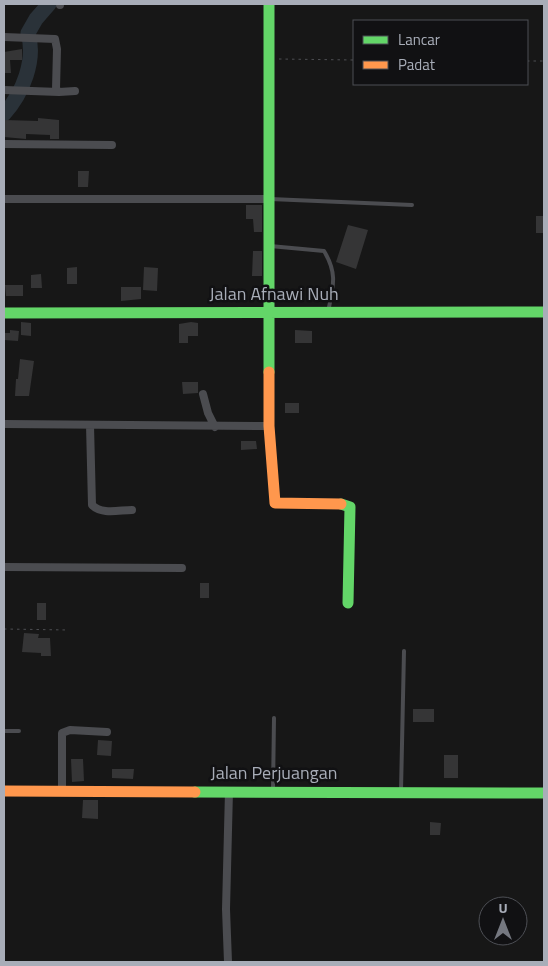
<svg xmlns="http://www.w3.org/2000/svg" width="548" height="966" font-family="'Titillium Web',sans-serif">
<style>
.lines{fill:none;stroke-linecap:round;stroke-linejoin:round}
.river{stroke:#2a3239;stroke-width:15}
.building{fill:#353536}
.path{stroke:#4d4e52;stroke-width:1;stroke-dasharray:2.5 4;stroke-linecap:butt}
.lane{stroke:#4b4c50;stroke-width:4}
.street{stroke:#4b4c50;stroke-width:8}
.fast{stroke:#63d668;stroke-width:11}
.slow{stroke:#ff974d;stroke-width:11}
.labels{text-anchor:middle;stroke-width:5;stroke-linejoin:round;paint-order:stroke}
.street-label{font-size:18px;fill:#a8adb8;stroke:#111113}
</style>
<rect width="100%" height="100%" fill="#171717"/>
<g class="lines">
<path class="river" d="M4 114C23 93 36 60 28 33L36 19 49 4"/>
</g>
<path class="building" d="M22 49V60H10L11 73H4V52Z
M38 118 59 120V139H50V135L26 134V139L4 137V120L38 121Z
M78 171H89L88 187H78Z
M246 205H262V232H254L253 219H246Z
M536 216H544V233H536Z
M348 225 368 230 356 269 336 262Z
M253 251H262V276H252Z
M77 267V284H67V268Z
M144 267 158 268 157 291 143 290Z
M41 274 42 288H31V275Z
M5 285H23V296H6Z
M121 287H141V299L121 301Z
M21 322 31 323V336L21 335Z
M191 322 198 323V336H188V343H179V324Z
M10 330 19 331 18 341 4 340V333H10Z
M295 330 312 331V343H295Z
M20 359 34 361 29 396H15L16 379H18Z
M182 382H198V393L183 394Z
M285 403H299V413H285Z
M241 441H256L257 449 241 450Z
M200 583H209V598H200Z
M37 603H46V620H37Z
M24 633 39 634 38 638H50L51 656H41V653L22 652Z
M413 709H434V722H413Z
M98 740 112 741 111 756 97 755Z
M444 755H458V778H444Z
M71 759H83L84 781 72 782Z
M112 769H134L133 779 112 778Z
M83 800H98V819L82 818Z
M430 822 441 823 440 835H430Z"/>
<g class="lines">
<path class="path" d="M279 59 354 60
M527 61H544
M4 629 68 630"/>
<path class="lane" d="M270 199 412 205
M270 246 324 251C338 274 333 287 328 312
M4 731H19
M273 790 274 718
M401 791 404 651"/>
<path class="street" d="M60 5V4
M4 37 55 39 57 49 56 89 59 92 75 91
M4 90 59 92
M4 144 112 145
M4 199H269
M203 394 208 413 215 427
M4 424 269 426
M90 425 92 505C102 515 119 510 132 510
M4 567 182 568
M62 790V733L70 730 107 732
M228 962 226 909 229 791"/>
<path class="fast" d="M269 4V372
M4 313 544 312
M341 504 350 507 348 603
M195 792 544 793"/>
<path class="slow" d="M269 372V426L275 503 341 504
M4 791 195 792"/>
</g>
<g class="labels">
<g class="street-label">
<text x="274" y="300">Jalan Afnawi Nuh</text>
<text x="274" y="779">Jalan Perjuangan</text>
</g>
</g>
<rect width="548" height="966" fill="none" stroke="#a8adb8" stroke-width="10"/>
<rect x="353" y="20" width="175" height="65" fill="#111113" stroke="#4d4f55"/>
<rect x="363" y="36" width="25" height="8" fill="#63d668" stroke="#4d4f55"/>
<text x="398" y="45" font-size="15" fill="#a8adb8">Lancar</text>
<rect x="363" y="61" width="25" height="8" fill="#ff974d" stroke="#4d4f55"/>
<text x="398" y="70" font-size="15" fill="#a8adb8">Padat</text>
<g transform="translate(503 921)"><circle r="24" fill="#111113" stroke="#4d4f55"/>
<path d="M0-4L9 19L0 12L-9 19Z" fill="#757880"/>
<text y="-8" font-size="14" font-weight="bold" text-anchor="middle" fill="#a8adb8">U</text>
</g>
</svg>
